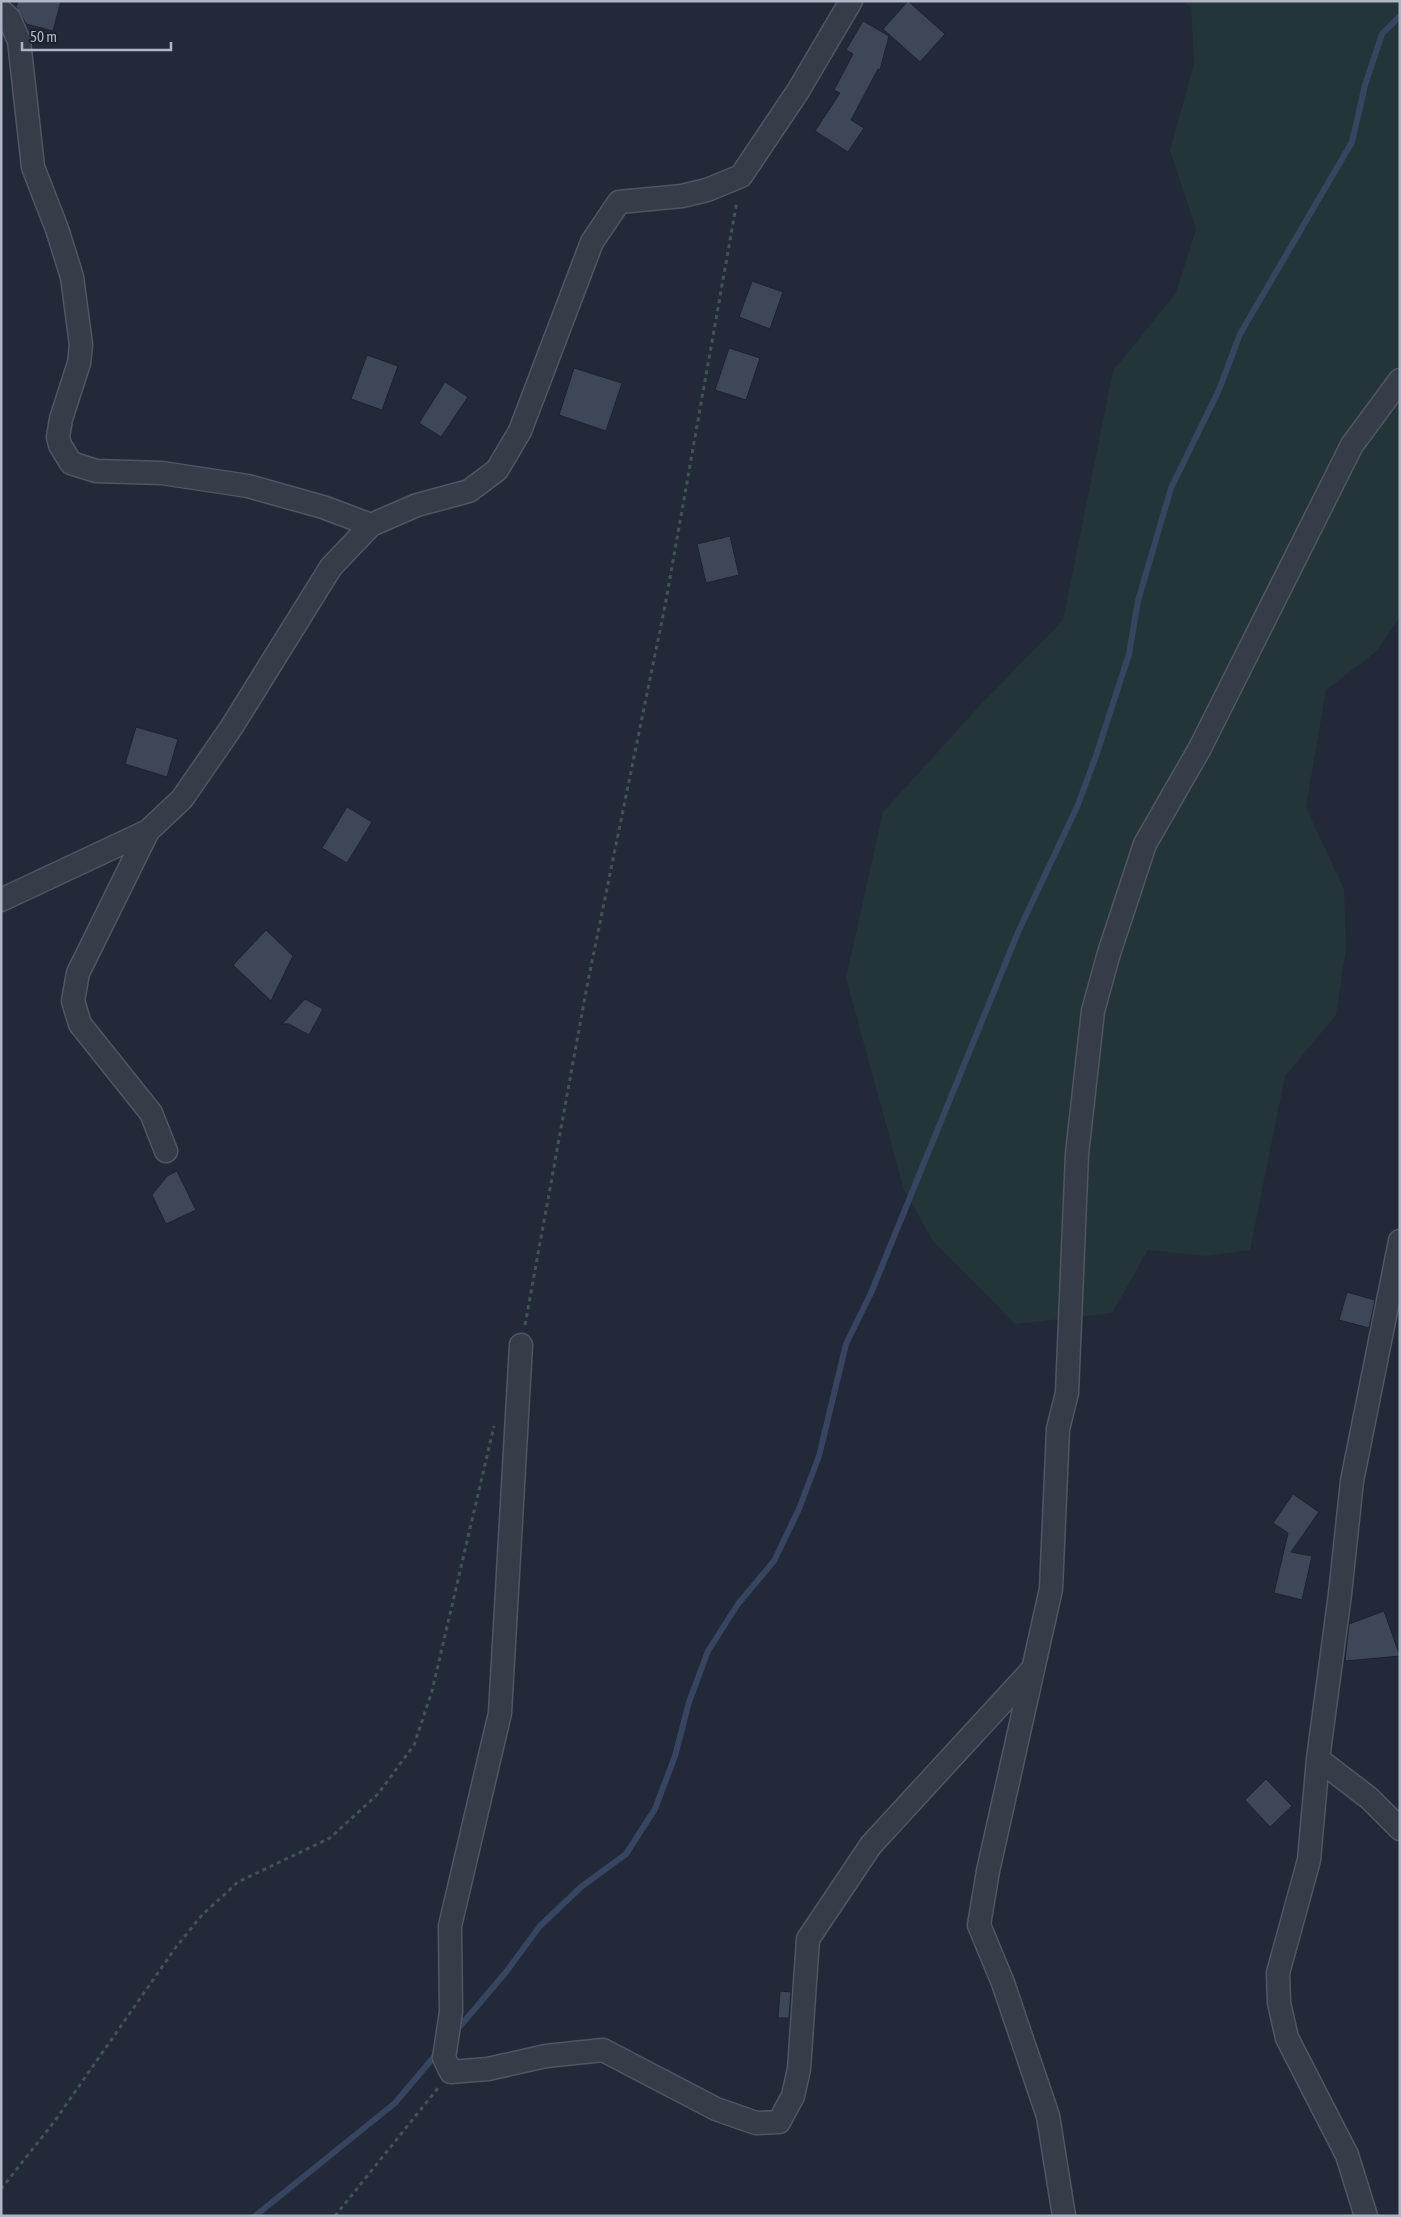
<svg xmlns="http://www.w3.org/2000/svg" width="1401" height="2217" font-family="'Asap Condensed',sans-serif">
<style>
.green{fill:#243539}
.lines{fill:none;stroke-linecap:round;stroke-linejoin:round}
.stream{stroke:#384561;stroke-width:6}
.building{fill:#3e4758;stroke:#1d232f}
.minor-casing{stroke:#505663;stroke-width:25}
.path{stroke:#425256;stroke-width:3;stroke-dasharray:4 4;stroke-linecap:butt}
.minor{stroke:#363c48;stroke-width:22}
</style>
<rect width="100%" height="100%" fill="#222938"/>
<path class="green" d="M1180 1H1400V616L1377 651 1326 690 1306 807 1344 889 1346 948 1336 1015 1285 1076 1250 1250 1206 1256 1148 1250 1112 1313 1015 1324 933 1241 904 1190 846 978 883 812 983 702 1063 620 1113 371 1176 293 1196 229 1170 150 1194 64 1191 6Z"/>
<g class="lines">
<path class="stream" d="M456 2031 506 1972 540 1926 581 1887 626 1854 655 1809 675 1756 689 1702 708 1651 738 1604 774 1561 799 1509 819 1456 846 1344 871 1293 1019 930 1077 807 1096 756 1129 654 1138 601 1171 488 1219 390 1240 334 1352 142 1365 85 1382 34 1400 16
M255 2216 395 2103 438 2052"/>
</g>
<path class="building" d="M18 1H61L53 31 26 24 16 7Z
M908 1 945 34 920 62 883 29Z
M863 21 889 36 880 70 878 69 851 120 864 128 848 152 815 131 840 93 834 90 853 54 846 50Z
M752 281 783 292 770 329 739 317Z
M729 348 760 358 746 400 715 390Z
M367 355 398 366 382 410 351 399Z
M574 368 622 383 606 431 559 415Z
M445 382 468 397 441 437 419 423Z
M730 536 739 575 706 583 697 544Z
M136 727 178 739 167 777 125 764Z
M347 807 372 822 347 863 322 848Z
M266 930 293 956 271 1001 233 965Z
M305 999 323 1009 309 1035 289 1024H282Z
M177 1171 196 1210 166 1224 152 1195 167 1176Z
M1347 1292 1375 1300 1369 1328 1339 1320Z
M1293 1494 1319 1512 1291 1552 1312 1556 1302 1600 1274 1593 1288 1533 1273 1523Z
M1384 1611 1400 1656 1345 1661 1349 1624Z
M1266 1779 1292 1806 1270 1827 1245 1800Z
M780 1991 791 1992 789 2018H778Z"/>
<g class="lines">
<g class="minor-casing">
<path id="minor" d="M1 11 9 18 19 41 33 167 57 229 72 277 81 345 79 363 61 419 58 437 60 445 71 463 96 471 162 473 248 486 323 507 371 525
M148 831 78 973 73 1001 80 1024 151 1113 166 1151
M1 900 148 831 182 799 231 728 331 567 371 525 417 505 469 491 497 470 520 431 592 242 619 202 682 196 707 190 741 176 798 91 851 1
M521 1345 500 1713 450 1926 451 2012 444 2058 451 2072 488 2069 546 2056 603 2050 716 2109 756 2123 779 2122 793 2096 799 2069 808 1939 871 1845 1031 1671
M1318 1759 1369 1798 1400 1829
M1064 2216 1048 2116 1003 1983 979 1925 988 1871 1051 1589 1058 1429 1067 1393 1077 1154 1093 1011 1109 953 1145 844 1200 748 1352 445 1400 380
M1366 2216 1347 2155 1287 2038 1279 2003 1278 1973 1309 1860 1318 1759 1340 1594 1352 1481 1400 1241"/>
</g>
<path class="path" d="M525 1325 587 986 665 606 737 201
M1 2189 54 2122 176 1947 202 1915 238 1882 330 1838 378 1794 414 1745 432 1691 494 1426
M335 2216 438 2088"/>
<use href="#minor" class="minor"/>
</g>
<rect width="1401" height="2217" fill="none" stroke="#b0b6c5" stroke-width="5"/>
<path d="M22 42v8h149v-8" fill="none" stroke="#b0b6c5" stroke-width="2.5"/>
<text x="30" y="42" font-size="15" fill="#b0b6c5" stroke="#1b212d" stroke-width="4" paint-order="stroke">50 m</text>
</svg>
